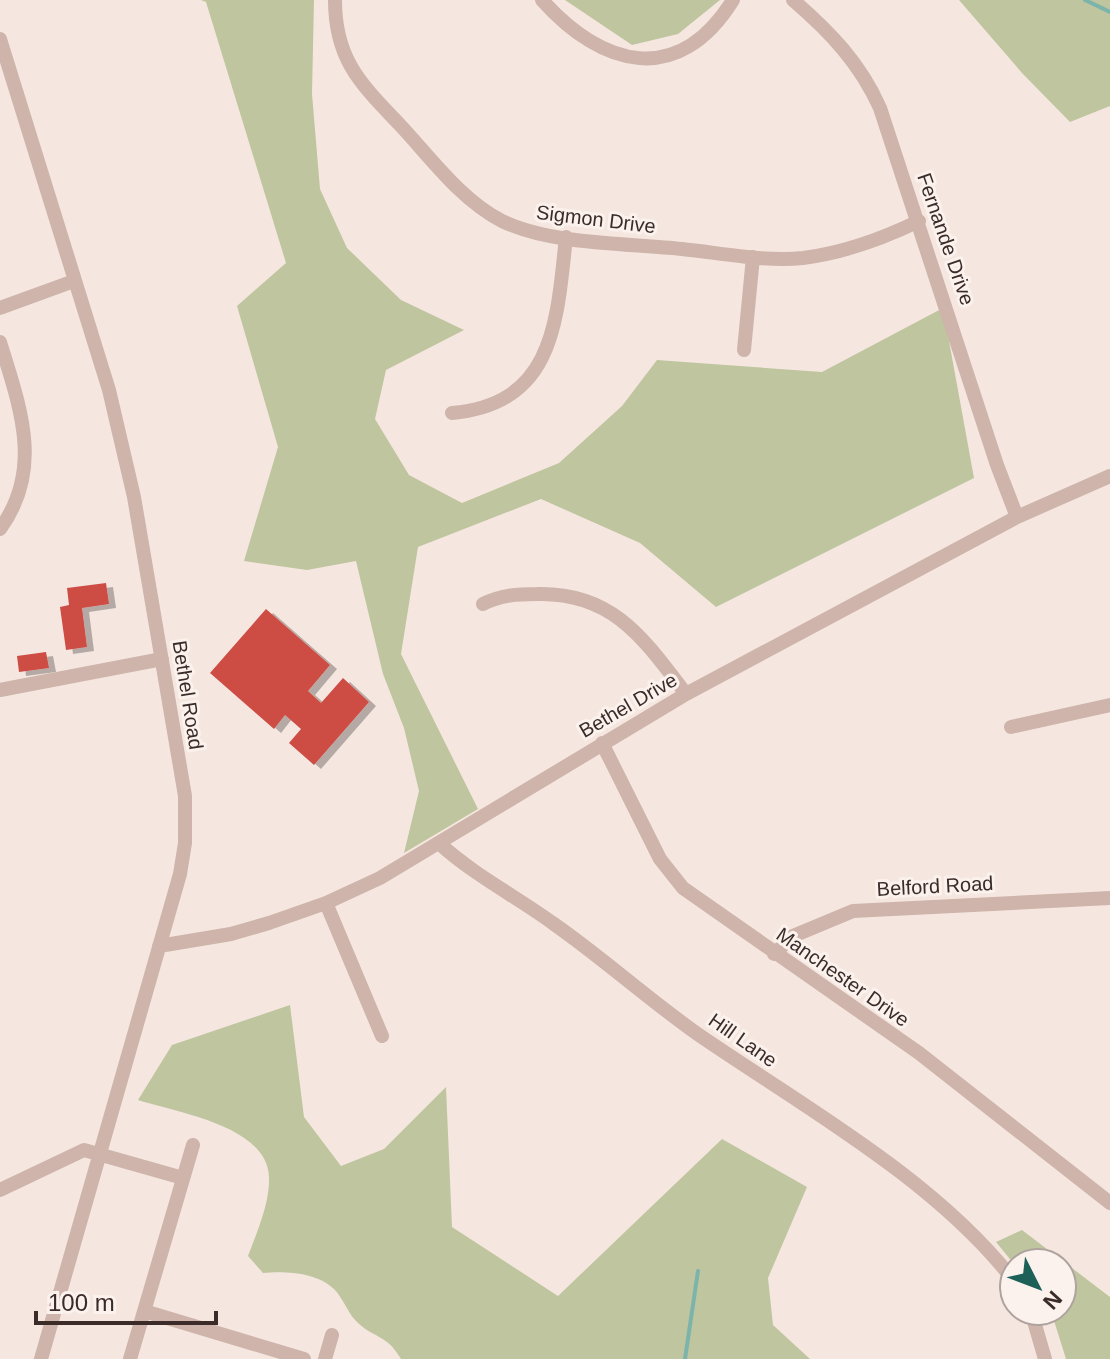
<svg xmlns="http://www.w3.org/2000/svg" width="1110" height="1359" font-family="Arial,sans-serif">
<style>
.green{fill:#bfc59e}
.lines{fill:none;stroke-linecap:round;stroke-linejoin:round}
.stream{stroke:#7cb4ac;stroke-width:4}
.building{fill:#cd4d45;filter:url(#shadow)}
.minor{stroke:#ceb4aa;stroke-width:14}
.labels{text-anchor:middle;stroke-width:6;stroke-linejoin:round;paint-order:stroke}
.street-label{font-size:20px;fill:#3b2c2a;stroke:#fbf2ed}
</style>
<defs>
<filter id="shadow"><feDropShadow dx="7" dy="4" stdDeviation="0" flood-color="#0004"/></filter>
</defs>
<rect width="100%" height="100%" fill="#f5e7e0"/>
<path class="green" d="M201 0H314L312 94 320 189 347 248 401 300 464 330 386 370 375 419 409 475 462 503 559 463 622 406 657 360 822 372 943 308 974 478 716 607 640 543 541 499 418 547 401 654 478 809 404 853 419 791 404 728 383 674 356 561 307 570 244 561 278 447 237 306 286 263 206 2Z
M565 0H720L678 34 632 45Z
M959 0H1110V106L1070 122 1022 73Z
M290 1005 304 1117 341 1166 384 1149 446 1087 452 1227 558 1296 722 1139 807 1187 768 1278 773 1325 810 1359H401C386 1333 373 1339 355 1320 347 1311 343 1298 334 1289 316 1272 285 1271 263 1273L248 1256C257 1232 270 1203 269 1177 267 1126 179 1113 138 1100L172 1045Z
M1022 1230 1110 1297V1359H1066L1051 1311H1062V1263L1014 1264 996 1242Z"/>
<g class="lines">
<path class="stream" d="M1085 0 1110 12
M685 1359 698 1271"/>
</g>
<path class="building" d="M106 583 109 604 82 608 87 647 66 650 60 607 69 605 67 588Z
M266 609 330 665 308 691 321 703 343 678 369 702 314 765 289 743 301 729 285 715 274 729 210 673Z
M46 652 49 668 19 672 17 656Z"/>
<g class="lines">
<path class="minor" d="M335 0C335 60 361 84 400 125 431 158 461 200 502 221 551 245 627 243 682 249 721 253 764 262 803 258 842 253 884 238 919 221
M542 0C602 67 678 88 733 0
M793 0C830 32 860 63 880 108L997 465 1017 517
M0 39 109 390 134 497 185 796V843L180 874 41 1359
M0 308 74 281
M0 342C20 407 44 469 0 529
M744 350 753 257
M452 413C555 404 557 320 566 237
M483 604C501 595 517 594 537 594 613 592 644 639 686 694
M0 690 162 659
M1011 727 1110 705
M602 743 660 859 683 888 919 1053 1110 1203
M440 844C474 875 517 897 554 924 604 959 649 1000 699 1035 804 1107 936 1180 1014 1281
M326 903 382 1036
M159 946 231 934 269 923 326 903 380 878 686 694 1017 517 1110 476
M774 954 793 936 853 911 1110 898
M0 1190 84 1150 183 1178
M144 1311 304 1359
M1031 1311 1045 1359
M130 1359 193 1145
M325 1359 332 1335"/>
</g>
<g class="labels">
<g class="street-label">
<text transform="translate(596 219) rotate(7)" y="7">Sigmon Drive</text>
<text transform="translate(946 239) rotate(71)" y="7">Fernande Drive</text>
<text transform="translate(188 695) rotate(81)" y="7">Bethel Road</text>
<text transform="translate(628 705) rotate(-30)" y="7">Bethel Drive</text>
<text transform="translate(935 886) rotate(-3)" y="7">Belford Road</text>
<text transform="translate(843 977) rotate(35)" y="7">Manchester Drive</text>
<text transform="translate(743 1040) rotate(35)" y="7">Hill Lane</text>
</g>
</g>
<g transform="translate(1038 1287) rotate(132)"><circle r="38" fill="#fbf2ed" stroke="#aea39f" stroke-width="2"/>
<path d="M0-6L14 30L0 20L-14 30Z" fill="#1c6058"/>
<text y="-12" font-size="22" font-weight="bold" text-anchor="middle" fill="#3b2c2a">N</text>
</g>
<path d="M36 1311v12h180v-12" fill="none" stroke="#3b2c2a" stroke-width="4"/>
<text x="48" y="1311" font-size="24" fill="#3b2c2a" stroke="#fbf2ed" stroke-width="6" paint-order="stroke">100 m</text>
</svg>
